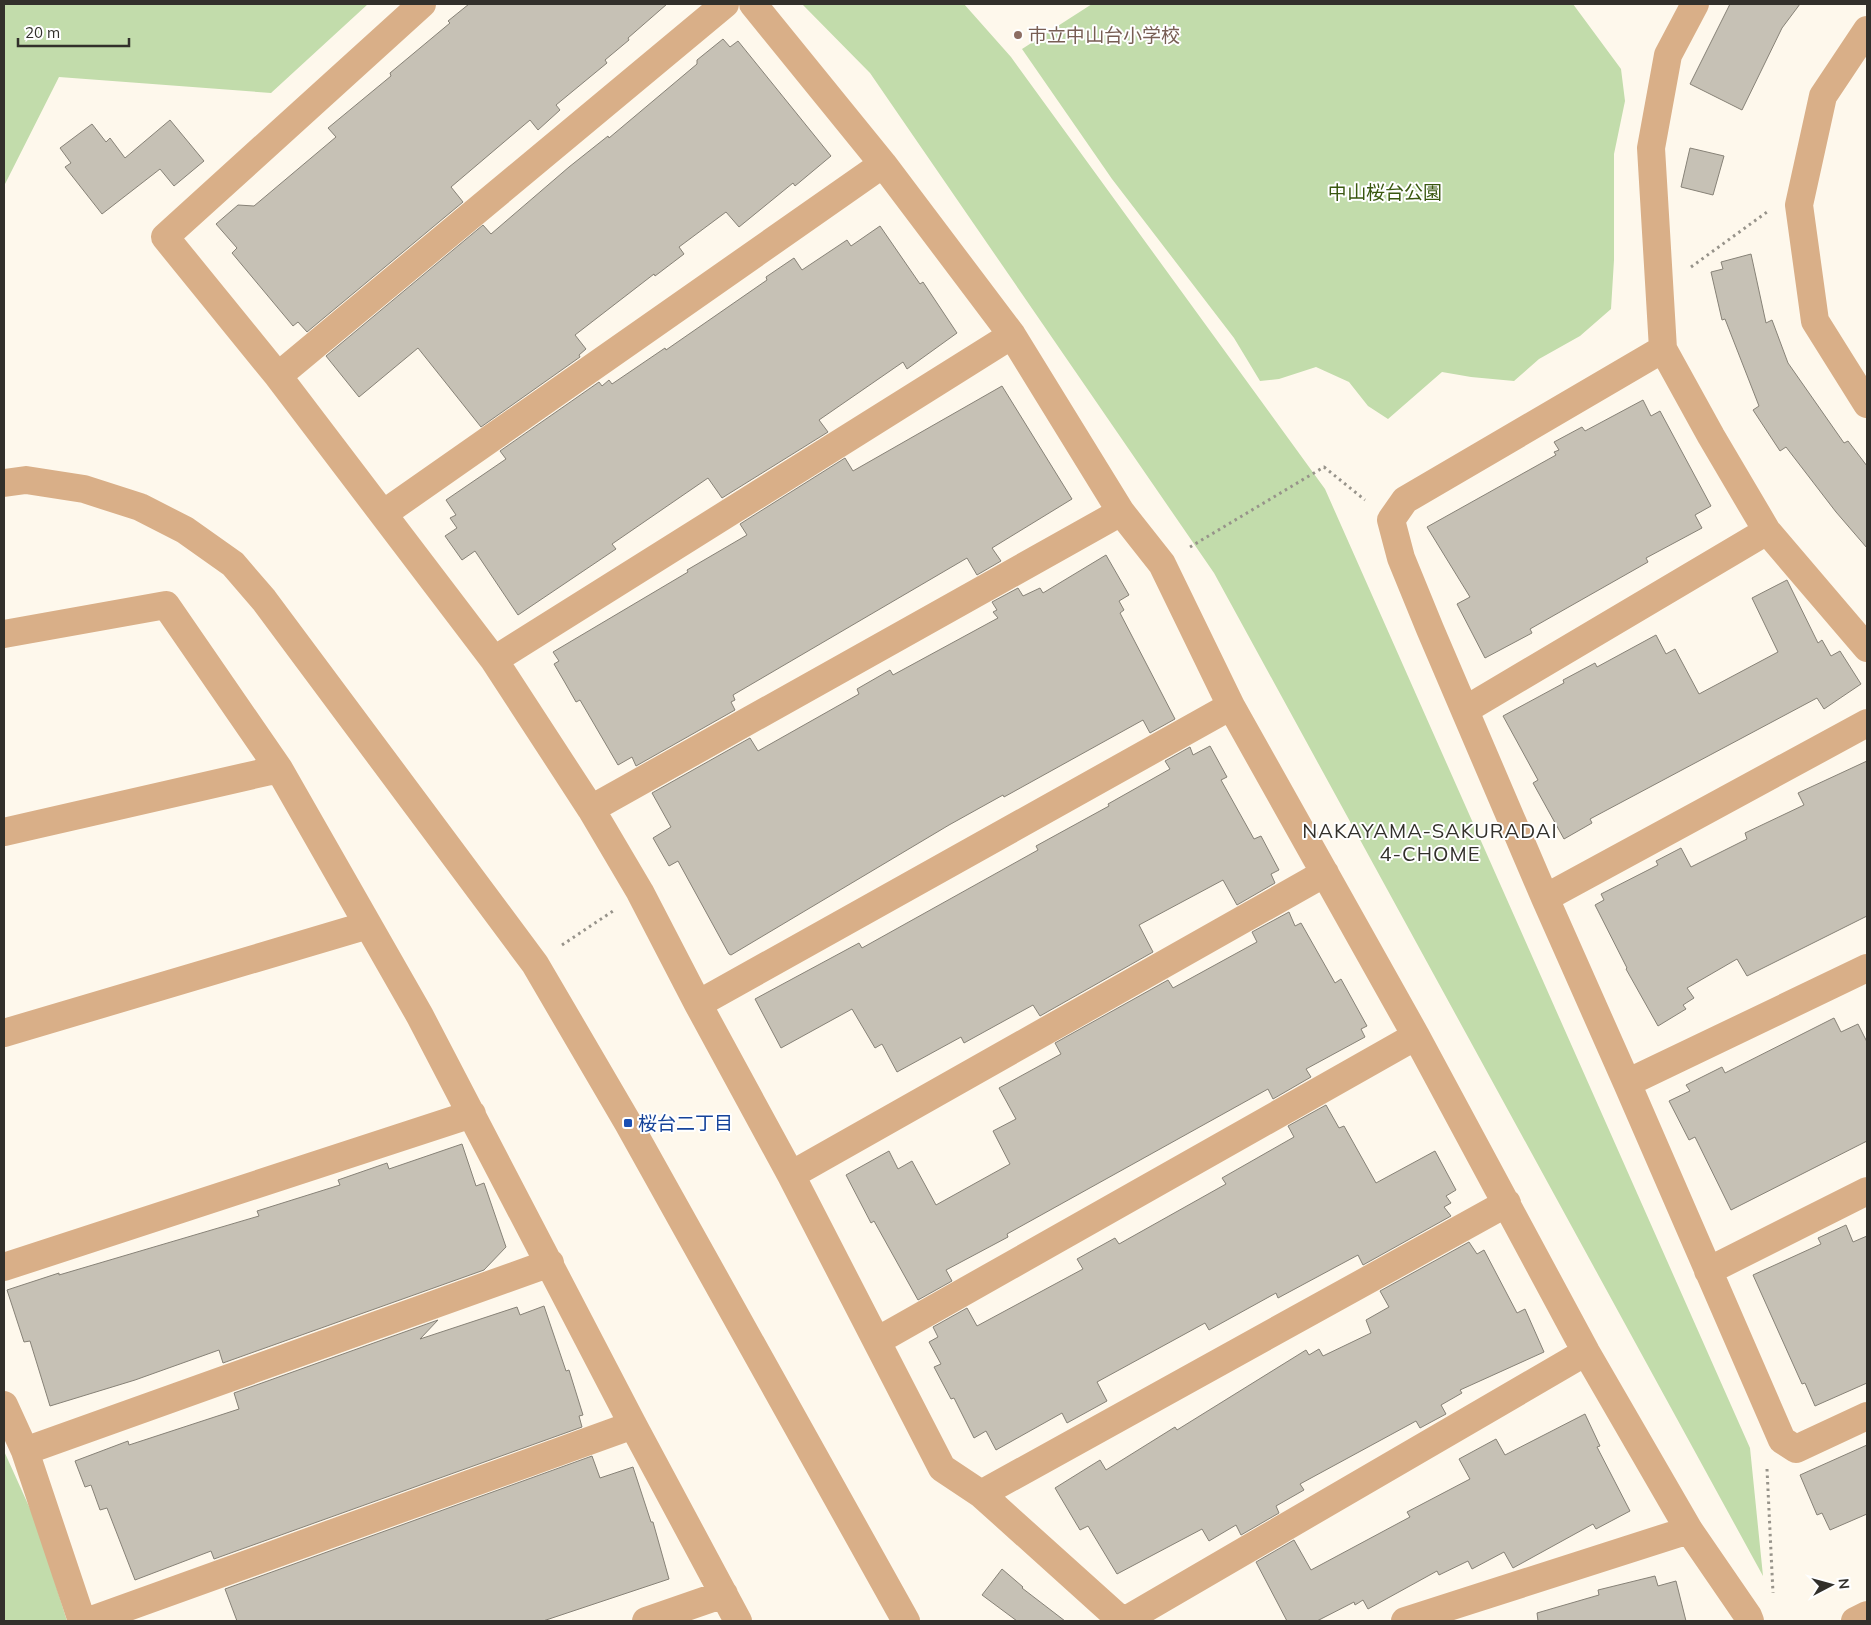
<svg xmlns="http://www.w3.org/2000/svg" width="1871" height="1625" font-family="Mulish,'Noto Sans JP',sans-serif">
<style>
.green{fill:#c2dcab}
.building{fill:#c6c1b5;stroke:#878277}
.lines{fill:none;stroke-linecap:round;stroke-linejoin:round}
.path{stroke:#97938a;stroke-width:3;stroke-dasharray:2.5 4;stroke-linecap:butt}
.minor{stroke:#d9af88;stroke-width:28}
.tertiary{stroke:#d9af88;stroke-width:28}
.education-dot{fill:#8d6e63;stroke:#fff;stroke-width:2}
.transit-dot{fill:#1a4fb4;stroke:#fff;stroke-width:2}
.labels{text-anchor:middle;stroke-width:4;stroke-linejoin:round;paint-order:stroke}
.education-label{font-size:19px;fill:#785e54;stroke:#fff;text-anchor:start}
.park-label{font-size:19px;fill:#39570f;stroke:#fff}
.transit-label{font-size:19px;fill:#164399;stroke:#fff;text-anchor:start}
.neighbourhood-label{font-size:20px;letter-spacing:1px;fill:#32302b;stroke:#fff}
</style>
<rect width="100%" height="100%" fill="#fef8ec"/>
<path class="green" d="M4 4H368L271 93 59 77 4 186Z
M802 4H964L1011 57 1325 489 1750 1448 1763 1576 1214 573 870 73Z
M1092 4H1573L1621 69 1625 101 1614 154V260L1611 309 1580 336 1539 359 1514 381 1471 377 1442 372 1388 419 1368 406 1349 382 1316 367 1279 379 1260 381 1234 338 1112 179 1022 49Z
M4 1451 36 1522 67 1621H4Z"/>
<path class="building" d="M469 4H667L628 38 629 40 605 60 607 63 556 105 560 110 538 130 530 120 451 187 463 202 307 332 298 322 293 326 232 253 237 248 216 224 238 205 254 206 336 137 328 128 391 76 390 73 450 23 448 21Z
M1730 4H1800L1782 28 1742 110 1690 84Z
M723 39 730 47 738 41 831 156 795 186 793 183 739 227 726 212 679 247 684 254 655 276 654 274 575 335 586 349 579 355 580 357 481 427 418 348 359 397 326 356 483 225 491 234 569 167 608 136 609 138 697 64V60Z
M170 120 204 161 174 186 160 169 102 214 65 167 71 163 60 148 92 124 106 142 110 138 125 158Z
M1690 148 1724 156 1713 195 1681 187Z
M880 226 920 284 923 282 957 333 907 369 903 362 819 420 828 432 722 498 708 478 612 544 616 549 518 615 475 551 462 560 445 536 457 528 450 518 456 515 446 500 506 459 500 451 599 382 602 386 609 380 612 384 665 348 666 350 767 280 766 277 794 258 802 270 847 240 851 246Z
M1751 254 1766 323 1772 320 1788 363 1844 443 1848 441 1867 466V548L1836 512 1786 447 1780 451 1753 410 1759 406 1725 319 1722 320 1711 272 1723 269 1721 262Z
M1002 386 1072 499 992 548 1001 561 977 575 967 558 733 695 735 700 731 702 735 710 636 766 632 757 618 765 580 700 576 702 564 681 554 664 559 661 553 652 688 572 687 570 747 535 740 524 845 458 853 471Z
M1643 400 1651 416 1660 411 1711 506 1695 515 1702 528 1646 558 1648 562 1530 629 1532 633 1485 658 1457 604 1470 597 1427 527 1556 455 1554 452 1559 450 1554 442 1582 427 1585 431Z
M1106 555 1129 595 1119 601 1124 610 1120 613 1175 719 1150 733 1143 720 1004 797 1003 795 949 825 731 955 729 954 678 861 669 866 653 838 671 827 652 793 750 738 758 751 859 694 857 689 890 670 893 675 998 618 993 612 997 610 992 602 1018 588 1023 596 1040 588 1043 593Z
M1787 580 1818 643 1822 640 1831 656 1840 651 1861 684 1824 709 1817 698 1590 819 1592 823 1564 839 1533 783 1538 780 1503 716 1564 683 1563 680 1595 663 1597 667 1656 635 1666 654 1675 649 1699 694 1778 652 1752 598Z
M1210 746 1227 777 1221 780 1254 839 1261 836 1279 870 1271 874 1275 883 1237 905 1223 880 1139 925 1153 952 1040 1016 1033 1005 964 1043 961 1037 897 1072 882 1044 875 1048 852 1009 781 1048 755 999 859 943 862 948 1038 850 1036 846 1109 806 1108 804 1170 769 1165 761 1190 747 1193 755Z
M1867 761V916L1747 976 1737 959 1687 988 1694 998 1683 1005 1686 1009 1658 1026 1626 969 1627 968 1595 905 1604 900 1601 894 1658 865 1656 861 1681 848 1691 867 1747 839 1745 833 1804 805 1798 793Z
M1289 912 1295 926 1301 923 1335 983 1341 979 1367 1026 1361 1029 1365 1037 1306 1069 1311 1077 1273 1099 1268 1089 1007 1234 1008 1237 946 1270 952 1281 918 1300 874 1221 871 1223 846 1175 889 1151 898 1169 912 1161 936 1205 1010 1164 993 1131 1016 1119 999 1088 1061 1054 1055 1043 1168 980 1173 988 1257 942 1252 932Z
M1834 1018 1841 1032 1858 1024 1867 1042V1141L1731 1210 1695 1137 1689 1140 1669 1101 1690 1091 1686 1085 1722 1067 1725 1073Z
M1326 1105 1339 1128 1344 1126 1376 1183 1435 1151 1456 1190 1446 1196 1451 1203 1444 1207 1451 1216 1363 1265 1358 1255 1278 1298 1276 1293 1209 1330 1205 1323 1097 1382 1107 1401 1067 1423 1062 1413 996 1450 986 1431 974 1438 954 1398 951 1399 934 1367 941 1364 929 1342 938 1337 933 1327 967 1308 977 1326 1083 1269 1077 1259 1115 1238 1119 1244 1226 1184 1222 1178 1294 1137 1288 1126Z
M462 1144 476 1186 484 1183 506 1247 484 1270 223 1363 219 1350 135 1380 50 1406 30 1341 24 1342 7 1290 59 1273V1275L259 1216 257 1211 340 1185 338 1180 387 1163 389 1169Z
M1846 1225 1853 1242 1867 1236V1383L1815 1406 1805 1383 1802 1384 1753 1275 1821 1244 1818 1238Z
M1469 1242 1477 1254 1484 1250 1517 1313 1525 1309 1544 1352 1460 1390 1462 1393 1441 1405 1446 1414 1420 1428 1416 1421 1300 1484 1304 1490 1276 1506 1279 1513 1241 1535 1236 1525 1209 1541 1202 1529 1117 1574 1088 1526 1080 1530 1055 1488 1100 1460 1106 1470 1175 1427 1177 1430 1306 1350 1309 1355 1319 1349 1323 1356 1371 1333 1366 1320 1389 1307 1380 1291Z
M544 1306 566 1371 569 1370 583 1415 579 1416 582 1427 214 1559 211 1551 135 1580 107 1508 100 1510 91 1485 85 1487 75 1461 128 1441 129 1445 239 1409 234 1393 438 1320 420 1339 517 1307 520 1315Z
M1585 1414 1600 1446 1597 1447 1630 1511 1596 1529 1593 1524 1513 1568 1504 1552 1472 1569 1468 1561 1439 1575 1437 1571 1368 1609 1363 1600 1355 1605 1354 1602 1317 1621H1287L1256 1562 1294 1540 1311 1570 1410 1517 1407 1512 1470 1479 1459 1459 1496 1439 1505 1455Z
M1867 1445V1514L1830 1530 1822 1513 1817 1515 1800 1475Z
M592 1456 600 1478 633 1467 651 1522H653L669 1579 543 1621H237L225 1589Z
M1002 1569 1023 1587 1022 1588 1065 1621H1017L982 1595Z
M1655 1576 1658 1586 1676 1581 1686 1621H1538L1537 1613 1599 1595 1598 1590Z"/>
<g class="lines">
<path class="path" d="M1691 267 1767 212
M1190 547 1324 467 1365 500
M562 945 613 911
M1767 1469 1773 1593"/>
<path class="minor" d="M422 4 165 237 278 376 494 660 591 809 640 892 698 1004 791 1175 942 1468 981 1494 1122 1621
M753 4 883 164 1012 335 1121 512 1162 564 1231 706 1416 1036 1586 1352 1689 1530 1748 1616 1750 1621
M1695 4 1668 55 1651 148 1663 349 1711 436 1767 531 1867 648
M1663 349 1405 500 1391 520 1401 558 1430 629 1545 898 1627 1083 1782 1440 1796 1449 1867 1416
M278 376 725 4
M383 514 883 164
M4 634 166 605 279 769 420 1016 633 1425 738 1621
M494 660 1012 335
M1465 710 1767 531
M591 809 1121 512
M4 832 279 769
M1545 898 1867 723
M698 1004 1231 706
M4 1033 368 925
M1627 1083 1867 968
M791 1175 1325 873
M4 1267 472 1114
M1708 1271 1867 1191
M877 1341 1416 1036
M4 1405 25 1451 82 1621
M25 1451 550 1263
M981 1494 1507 1203
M89 1621 633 1425
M646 1621 724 1594
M1124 1621 1586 1352
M1405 1621 1689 1530"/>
<path class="tertiary" d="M1867 30 1823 96 1799 205 1815 321 1867 404
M4 483 26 480 84 489 140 507 185 530 233 564 264 600 535 964 628 1123 906 1621
M1855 1621 1867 1615"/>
</g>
<circle class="education-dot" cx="1018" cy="35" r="5"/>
<rect class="transit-dot" x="623" y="1118" width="10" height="10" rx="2.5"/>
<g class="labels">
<g class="education-label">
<text x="1028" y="42">市立中山台小学校</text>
</g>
<g class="park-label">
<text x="1385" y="199">中山桜台公園</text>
</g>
<g class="transit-label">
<text x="638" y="1130">桜台二丁目</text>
</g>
<g class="neighbourhood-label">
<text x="1430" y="838">NAKAYAMA-SAKURADAI<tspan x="1430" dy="23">4-CHOME</tspan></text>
</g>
</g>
<rect width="1871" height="1625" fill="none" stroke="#32302b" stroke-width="10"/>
<g transform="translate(1831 1585) rotate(84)" stroke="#ffffff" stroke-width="4" paint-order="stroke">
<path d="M0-4L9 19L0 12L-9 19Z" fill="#32302b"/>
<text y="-8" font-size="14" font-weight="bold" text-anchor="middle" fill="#32302b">N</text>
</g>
<path d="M18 38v8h111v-8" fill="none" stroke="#32302b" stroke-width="2.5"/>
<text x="25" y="38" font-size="15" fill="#32302b" stroke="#ffffff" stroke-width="4" paint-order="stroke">20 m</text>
</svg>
